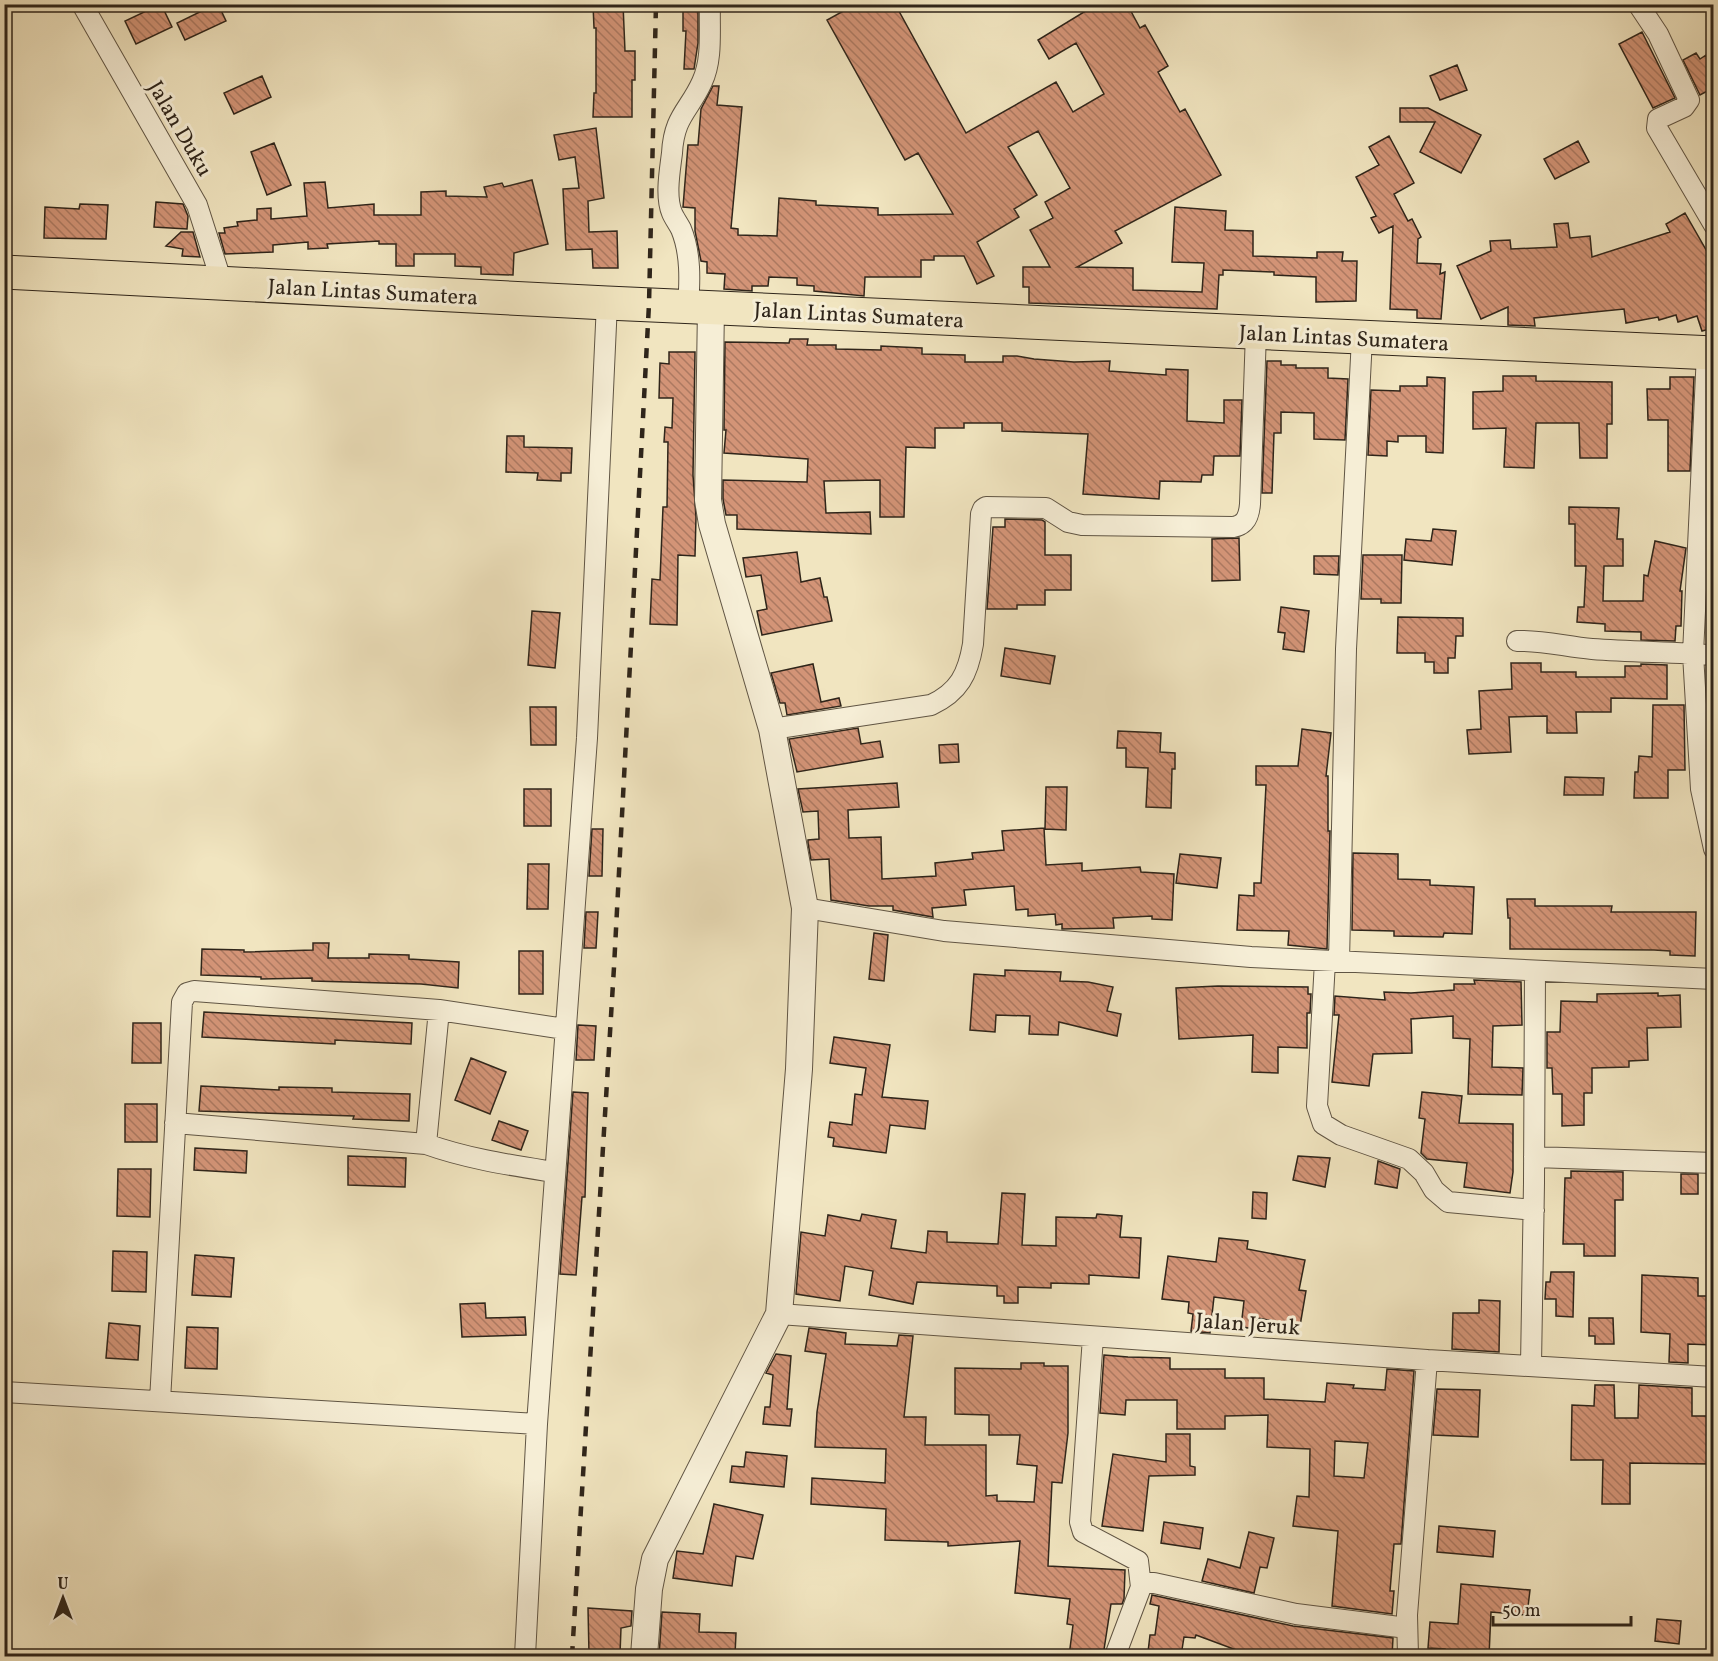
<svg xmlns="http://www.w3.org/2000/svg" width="1718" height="1661" font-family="Vollkorn,serif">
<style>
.building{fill:url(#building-back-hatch);stroke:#2f251a;stroke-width:1.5;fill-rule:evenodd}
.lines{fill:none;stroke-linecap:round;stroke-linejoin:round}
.minor-casing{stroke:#605544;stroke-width:22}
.tertiary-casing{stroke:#605544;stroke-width:28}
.trunk-casing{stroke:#2f251a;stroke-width:35}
.minor{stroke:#f6eed6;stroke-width:20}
.tertiary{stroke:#f6eed6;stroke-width:26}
.trunk{stroke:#f1e5c0;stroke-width:33}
.rail{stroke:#2f251a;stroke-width:4.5;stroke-dasharray:10 10;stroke-linecap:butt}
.labels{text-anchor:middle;stroke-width:6;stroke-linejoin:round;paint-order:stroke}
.street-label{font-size:22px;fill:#2f251a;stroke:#f6eed6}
</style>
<defs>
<pattern id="building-back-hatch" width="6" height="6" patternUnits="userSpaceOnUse" patternTransform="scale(1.5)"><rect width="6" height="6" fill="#d39477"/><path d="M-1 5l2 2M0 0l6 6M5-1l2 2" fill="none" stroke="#ac7961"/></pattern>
</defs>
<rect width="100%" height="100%" fill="#f1e5c0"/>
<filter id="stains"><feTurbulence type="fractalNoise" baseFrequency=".00333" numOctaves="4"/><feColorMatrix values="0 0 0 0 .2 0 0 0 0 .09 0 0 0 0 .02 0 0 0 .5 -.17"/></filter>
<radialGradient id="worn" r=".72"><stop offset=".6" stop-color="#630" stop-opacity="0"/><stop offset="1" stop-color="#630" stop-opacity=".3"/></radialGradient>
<path class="building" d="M161 4 172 27 136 44 125 21Z
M216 4H218L226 21 185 40 177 23Z
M593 4H623L625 51H635V80H632V117H593L594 93H596V28H594Z
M683 4H698V43L694 69H684L686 31H683Z
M856 4H895L966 133 1056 82 1073 112 1104 94 1076 43 1049 59 1038 40 1097 4H1127L1140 28 1145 25 1168 66 1158 72 1180 112 1185 109 1221 175 1115 231 1122 243 1077 267 1133 268V290L1202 292 1204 263 1172 262 1175 207 1226 211 1225 230 1253 231V256L1317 258V252H1343L1342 261H1357L1356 301 1316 302V277L1274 275V272L1223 270V275H1219L1217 309 1029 303V287H1023V267H1050L1030 230 1053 218 1045 202 1070 188 1038 131 1008 147 1037 195 1014 209 1019 217 977 242 994 276 977 284 964 256H934V260H921V277H865L864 296 814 291V286L797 285V278L769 277 768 286H752V291L724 289 725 274 707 273V262L701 261 695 231V208L683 207 688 145H698L701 109 713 86H719L717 105 742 107 731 228 738 229V235L777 236 779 198 816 201V205L878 208V215L953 214 918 153 905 160 827 20Z
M1642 32 1675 98 1653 108 1619 44Z
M1696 53 1700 59 1706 55 1713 70V88L1700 95 1683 60Z
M1457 65 1467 90 1440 100 1430 76Z
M262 76 271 97 234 114 224 93Z
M1400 108H1428L1481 135 1461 173 1420 152 1435 122H1400Z
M596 128 604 198 588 201 589 232 617 231 618 268H593L592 249 566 250 563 189 579 188 575 157 559 160 554 135Z
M1389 136 1414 183 1394 194 1408 221 1412 219 1421 237 1418 239 1417 263 1441 264 1440 274 1445 272 1441 319 1417 318V310L1390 309 1393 226 1379 233 1371 218 1376 216 1356 177 1379 165 1369 147Z
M1578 141 1589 162 1555 179 1544 159Z
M274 143 291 185 267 195 251 152Z
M532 180 548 244 514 253 513 275 481 274V267L455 266V254H414V266H396V244H379V241L327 244 328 248 308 249V242L273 245V252L225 254 219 233H225L224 228 238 226 237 222 257 220V209L271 208V219L307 216 304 183 325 182 328 208 374 204V215H421V192L446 191V196L487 197 484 187 502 183 504 187Z
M156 202 183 204 188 216 187 229 154 227Z
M80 204 108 205 106 239 44 238 45 207 79 209Z
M1685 213 1713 262V328L1702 331 1697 316 1678 322 1676 315 1659 320 1658 317 1626 323 1624 309 1534 318 1535 326 1508 325V307L1481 319 1457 266 1491 251 1490 241 1510 240 1511 249 1557 247 1554 224 1568 223 1570 238 1590 236 1592 257 1670 232 1666 224Z
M181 232H193L200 257 182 256 183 249 166 246Z
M790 339H808L807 345H836V349L881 350V346L922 348V354L965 355V362H1003V356H1017L1034 359 1074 362 1110 361 1109 371 1166 375V369L1188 370 1187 421 1224 423V400H1242L1240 456H1214L1213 475H1202L1201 482 1160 481 1159 499 1083 494 1088 434 1002 431V423H964V428H935V448L906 447 904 517H880V480L824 481 826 513 870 512 871 534 737 529V515H726L723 499V480L807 482 808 459 724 453 726 430H724L725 342 789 343Z
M669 352H695L693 475 696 517 695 556 678 555 677 625 650 624 652 579 660 580 663 507H667L668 442H664L665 427 672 428 673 398H659L660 363 669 364Z
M1267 361H1281V365H1296V368H1328V378L1348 379 1345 440 1314 439V413L1281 412V433H1274L1272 493H1262Z
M1503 376H1536V381L1612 382V424H1607V458H1580L1579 423H1536L1534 468 1504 467 1506 428 1473 429V392L1503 391Z
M1427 377 1445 378 1443 453 1426 452V436H1398V442L1387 441V456L1368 455 1371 390 1400 391V386H1427Z
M1670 377H1694L1690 471H1668V420H1648L1647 389H1670Z
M507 436H524V447L572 448 571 473H561V481L537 480 538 473 506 472Z
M1569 507 1619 508 1617 539H1623V566H1604L1603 601H1643L1644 575 1648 576 1655 541 1686 548 1680 591H1682L1681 626H1676L1675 641 1641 640V632L1605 631V624L1577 622 1578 607H1584L1586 566H1575V524H1569Z
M1005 519 1042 520 1045 522V555H1071V590H1045V605H1017V609H987L993 527H1005Z
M1433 529 1456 531 1452 565 1404 560 1406 539 1431 541Z
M1239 538 1240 580 1212 581V539Z
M797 552 801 582 820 578 824 597H827L832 621 762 635 757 611 767 609 761 575 746 577 743 558Z
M1363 555H1402L1401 603H1381V599H1361Z
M1314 556H1339L1338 575 1314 574Z
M1281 607 1309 611 1304 652 1283 649 1285 633 1278 632Z
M532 611 560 613 555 668 528 665Z
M1398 617 1463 618V636H1456L1455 658H1448V673H1434V662H1425V653H1397Z
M1005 648 1055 656 1050 684 1001 676Z
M1511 663H1541V672H1576V677H1625V666H1641V664L1667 665V699L1611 698V712H1576L1577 733H1547V716L1509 717 1511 752 1469 754 1467 730 1481 729 1479 691 1512 689Z
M813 664 821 702 839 698 841 706 787 715 785 703H780L771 673Z
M1653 705H1684L1685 770H1668V798H1634L1635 772H1638L1639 756 1652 757Z
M530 707H556V745H531Z
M858 728 861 744 880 741 883 757 797 772 789 739Z
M1302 729 1331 733 1326 776H1328V831H1330L1327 949 1288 945 1289 931 1237 930 1239 895 1254 896V883H1261L1266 785H1256V766H1298Z
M1118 731 1161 733 1160 752 1175 753V769H1172L1171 808 1146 807 1148 768 1126 767V748H1117Z
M958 744 959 762 940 763 939 745Z
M1565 777 1604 778 1603 795H1564Z
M897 783 899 807 848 810 849 838 881 837 882 879 936 876 935 863 973 859 972 853 1004 850 1002 831 1044 828 1046 865 1082 863V871L1140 867 1141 872 1174 874 1172 920 1152 919V916L1113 918 1114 928 1062 929V924L1056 925 1055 914 1028 916V909L1016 910 1014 886 964 890 966 905 932 908 933 917 893 910V906H869L831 900 829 859 811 860 808 843V840L819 839 818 811 803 812 798 789Z
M1046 787H1067L1066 830 1045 829Z
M524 789H551V826H524Z
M592 829H603L602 876H589Z
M1353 853 1398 854V879L1430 880V885L1474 887 1472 934 1444 933 1443 937 1394 936V931L1352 930Z
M1180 854 1221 858 1217 888 1176 883Z
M528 864H549L548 909H527Z
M1507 899H1535V906H1612L1611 912H1696L1695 956 1670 955V951L1654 950 1510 949V918H1508Z
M586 912H598L596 948H584Z
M874 933 888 935 884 981 869 979Z
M313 943H329L328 958H369V954L409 955V959L459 962 458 988 421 984 312 981V978L261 979V977L201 975 202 949 244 950V952L313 950Z
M519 951H543V994H519Z
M1005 970 1061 972 1060 981 1088 982 1113 987 1107 1011 1121 1014 1117 1036 1059 1022 1058 1035 1029 1034 1030 1016 996 1015 995 1032 970 1030 974 974 1005 976Z
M1474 980 1521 982 1522 1025 1493 1026 1492 1067 1523 1068 1522 1095 1468 1094 1470 1039 1453 1038V1016L1411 1019 1412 1053 1373 1054 1369 1086 1332 1082 1339 1015H1334L1335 996 1385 1000 1384 992 1411 993 1454 990V984H1475Z
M1218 986 1308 987V994H1311L1310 1013H1307V1048L1278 1047V1073L1252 1072 1253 1035 1179 1039 1176 988Z
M1658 993V996L1680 995 1681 1027 1647 1028 1648 1060 1629 1061V1067L1592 1068V1093H1584V1125L1562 1126V1094H1553L1552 1068H1547V1032H1560L1561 1001 1597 1002V994Z
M204 1012 412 1023 411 1044 335 1040V1044L202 1037Z
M133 1023H161V1063H132Z
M578 1025 596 1026 594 1060H576Z
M834 1037 890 1045 882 1097 928 1101 925 1129 890 1125 886 1153 833 1146 834 1138 828 1137 830 1122 852 1125 855 1094 862 1095 866 1068 830 1063Z
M471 1058 506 1072 490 1114 455 1100Z
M201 1086 279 1090V1087L332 1088V1092L410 1094 409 1121 353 1119 354 1116 199 1111Z
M573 1092 588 1093 585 1197H582L576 1275 560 1274Z
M1422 1092 1462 1096 1459 1123 1513 1124V1172L1510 1193 1464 1187 1467 1163 1427 1159 1421 1153 1425 1119 1419 1118Z
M125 1104H157V1142H125Z
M499 1121 528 1131 521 1150 492 1140Z
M195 1148 247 1151 246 1173 194 1170Z
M348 1156 406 1158 405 1187 348 1185Z
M1298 1156 1330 1158 1325 1187 1293 1180Z
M1378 1161 1400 1169 1397 1188 1375 1184Z
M118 1169H151L150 1217 117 1216Z
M1571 1171 1623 1172V1200H1615V1256H1584V1244H1563L1565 1178H1571Z
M1681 1174H1698V1194H1681Z
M1253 1192 1267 1193 1266 1219 1252 1218Z
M1002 1193 1025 1194 1022 1245 1056 1246V1217L1096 1218 1097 1214 1122 1216 1120 1237 1141 1238 1139 1278 1089 1275V1284L1051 1283V1288L1018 1287V1303H1004V1296H997V1286L917 1282 913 1304 869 1295 873 1271 845 1266 840 1301 796 1294 801 1232 825 1236 828 1215 860 1221 862 1214 896 1220 891 1248 926 1253 928 1231 947 1232V1242L998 1244Z
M1219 1238 1248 1241 1247 1249 1305 1260 1299 1290 1306 1291 1300 1326 1257 1318 1256 1329 1241 1327 1244 1301 1214 1297 1210 1333 1191 1331 1193 1314 1188 1313 1189 1302 1162 1299 1168 1256 1216 1262Z
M113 1251 147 1252 146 1292 112 1291Z
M195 1255 234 1258 231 1297 192 1295Z
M1551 1272H1574L1573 1317 1556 1316V1299H1545L1546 1282H1550Z
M1642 1275 1698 1278V1296H1713V1345L1688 1344V1363L1669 1362 1670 1334 1641 1332Z
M1479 1300 1500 1301 1499 1352 1452 1349 1453 1313H1479Z
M485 1303 486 1318 525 1317 526 1335 462 1337 460 1304Z
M1589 1318H1613L1614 1344H1595V1336H1589Z
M109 1323 140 1326 138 1360 106 1358Z
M187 1327 218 1328 217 1369 185 1368Z
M809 1328 846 1333 845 1344 897 1346 899 1335 913 1336 904 1417H926L925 1445H986V1496L997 1495V1501L1034 1502 1037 1466 1017 1464 1020 1435H989V1415L955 1414V1368L1021 1369V1363H1044V1366H1068V1433L1062 1483 1052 1482 1048 1566 1125 1570 1124 1599 1122 1604H1111L1103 1656H1069L1073 1625 1067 1624 1070 1599 1015 1593 1020 1541 948 1546V1542L885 1540 886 1509 811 1504 812 1478 885 1483 886 1449 815 1447 817 1412 826 1354 805 1351Z
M776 1354 791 1356 787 1409H792L790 1426 763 1424 765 1407H770L773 1375 766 1373Z
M1104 1355 1128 1357 1170 1358V1369H1225V1378H1264V1399L1325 1402 1327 1383 1354 1385 1353 1388 1385 1390 1387 1369 1414 1371 1401 1544H1394L1390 1591H1394L1392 1614 1332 1606 1338 1531 1293 1526 1297 1496 1309 1497 1310 1449 1267 1447 1268 1415 1225 1416V1429H1177V1400H1126L1125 1415 1100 1413ZM1335 1441 1368 1443 1364 1478 1334 1476Z
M1595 1385H1614L1615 1418H1638L1639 1385 1692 1388V1416H1713V1464L1630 1463V1504H1602L1603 1460H1571L1572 1405 1594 1406Z
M1437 1389 1480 1390 1478 1437 1433 1435Z
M1166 1434H1190V1466L1195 1467V1475L1149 1476 1143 1531 1102 1526 1113 1454 1166 1462Z
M746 1452 787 1456 784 1487 730 1482 732 1466 744 1467Z
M714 1504 763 1515 753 1559 736 1556 732 1586 673 1578 677 1551 703 1554Z
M1164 1522 1203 1528 1200 1549 1161 1543Z
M1439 1526 1495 1531 1493 1557 1437 1552Z
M1249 1532 1274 1538 1267 1568 1260 1567 1254 1593 1202 1581 1208 1559 1240 1568Z
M1461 1584 1530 1590 1527 1615 1491 1612 1489 1656H1444L1445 1649 1428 1648 1430 1622 1458 1624Z
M1152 1595 1293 1626 1393 1638 1392 1656H1238L1239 1651 1196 1635 1195 1638 1184 1637 1181 1656 1148 1652 1150 1635H1155L1159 1606 1150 1604Z
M588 1608 632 1611 631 1626 621 1628 620 1654H589Z
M662 1612 700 1614 699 1632 736 1633 735 1655 695 1654V1656H659Z
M1657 1619 1681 1621 1679 1644 1655 1641Z"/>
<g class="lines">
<g class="minor-casing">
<path id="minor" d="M82 4 197 205 222 283
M1638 4 1658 34 1689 100 1684 107 1658 119 1657 128 1714 225
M688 306C690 281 691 253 681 229 678 223 674 218 672 213 665 196 670 170 672 153 674 116 689 111 702 82 713 59 709 29 710 4
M1707 353 1693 654 1701 789 1714 849
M1517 641C1542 640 1567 647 1592 649 1632 652 1673 652 1714 655
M772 729 931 705C959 692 968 674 973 644L981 514 983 509 986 507 1046 508 1068 522 1082 525 1233 527C1246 525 1249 516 1250 504L1256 332
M805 908 944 931 1251 957 1714 979
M1325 961 1317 1106 1323 1124 1341 1135 1409 1159 1424 1173 1434 1190 1448 1202 1534 1210
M1339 961 1346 649 1362 338
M175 1123 426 1144C468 1159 510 1165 554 1172
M426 1144 439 1010
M1534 1157 1714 1163
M779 1314 1427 1360 1714 1377
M1093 1337 1080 1522 1083 1532 1138 1561 1141 1587
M1531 1365 1534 1183 1535 971
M4 1392 537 1424
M160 1401 182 1002 187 993 194 991 439 1010 565 1029
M525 1656 537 1424 587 738 607 303
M1115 1656 1141 1587 1145 1583H1154L1296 1614 1407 1628
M1408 1656 1407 1615 1427 1360"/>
</g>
<g class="tertiary-casing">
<path id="tertiary" d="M644 1656 649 1589 655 1559 779 1314 799 1069 805 908 772 729 712 524 708 500 711 307"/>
</g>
<g class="trunk-casing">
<path id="trunk" d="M4 272 607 303 1714 353"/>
</g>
<use href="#minor" class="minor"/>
<use href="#tertiary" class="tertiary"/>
<use href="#trunk" class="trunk"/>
<path class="rail" d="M572 1656 614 967 649 304 656 4"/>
</g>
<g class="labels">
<g class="street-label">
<text transform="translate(181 128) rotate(60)" y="8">Jalan Duku</text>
<text transform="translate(373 291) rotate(3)" y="8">Jalan Lintas Sumatera</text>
<text transform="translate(859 314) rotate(3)" y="8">Jalan Lintas Sumatera</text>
<text transform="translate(1344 337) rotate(3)" y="8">Jalan Lintas Sumatera</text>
<text transform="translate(1248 1323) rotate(4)" y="8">Jalan Jeruk</text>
</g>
</g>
<rect width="1718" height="1661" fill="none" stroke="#f1e5c0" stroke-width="24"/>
<rect x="6" y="6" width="1706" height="1649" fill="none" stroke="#2f251a" stroke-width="3"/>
<rect x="12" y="12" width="1694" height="1637" fill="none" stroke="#2f251a" stroke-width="1.5"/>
<g transform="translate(63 1598)" stroke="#f6eed6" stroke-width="4.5" paint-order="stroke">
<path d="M0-4.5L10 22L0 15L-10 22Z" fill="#2f251a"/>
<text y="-9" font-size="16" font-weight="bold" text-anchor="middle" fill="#2f251a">U</text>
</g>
<path d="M1493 1616v9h138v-9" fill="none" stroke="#2f251a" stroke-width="3"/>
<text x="1502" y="1616" font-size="18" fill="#2f251a" stroke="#f6eed6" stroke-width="4.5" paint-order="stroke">50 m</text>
<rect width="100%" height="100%" filter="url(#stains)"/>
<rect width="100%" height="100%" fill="url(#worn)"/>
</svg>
